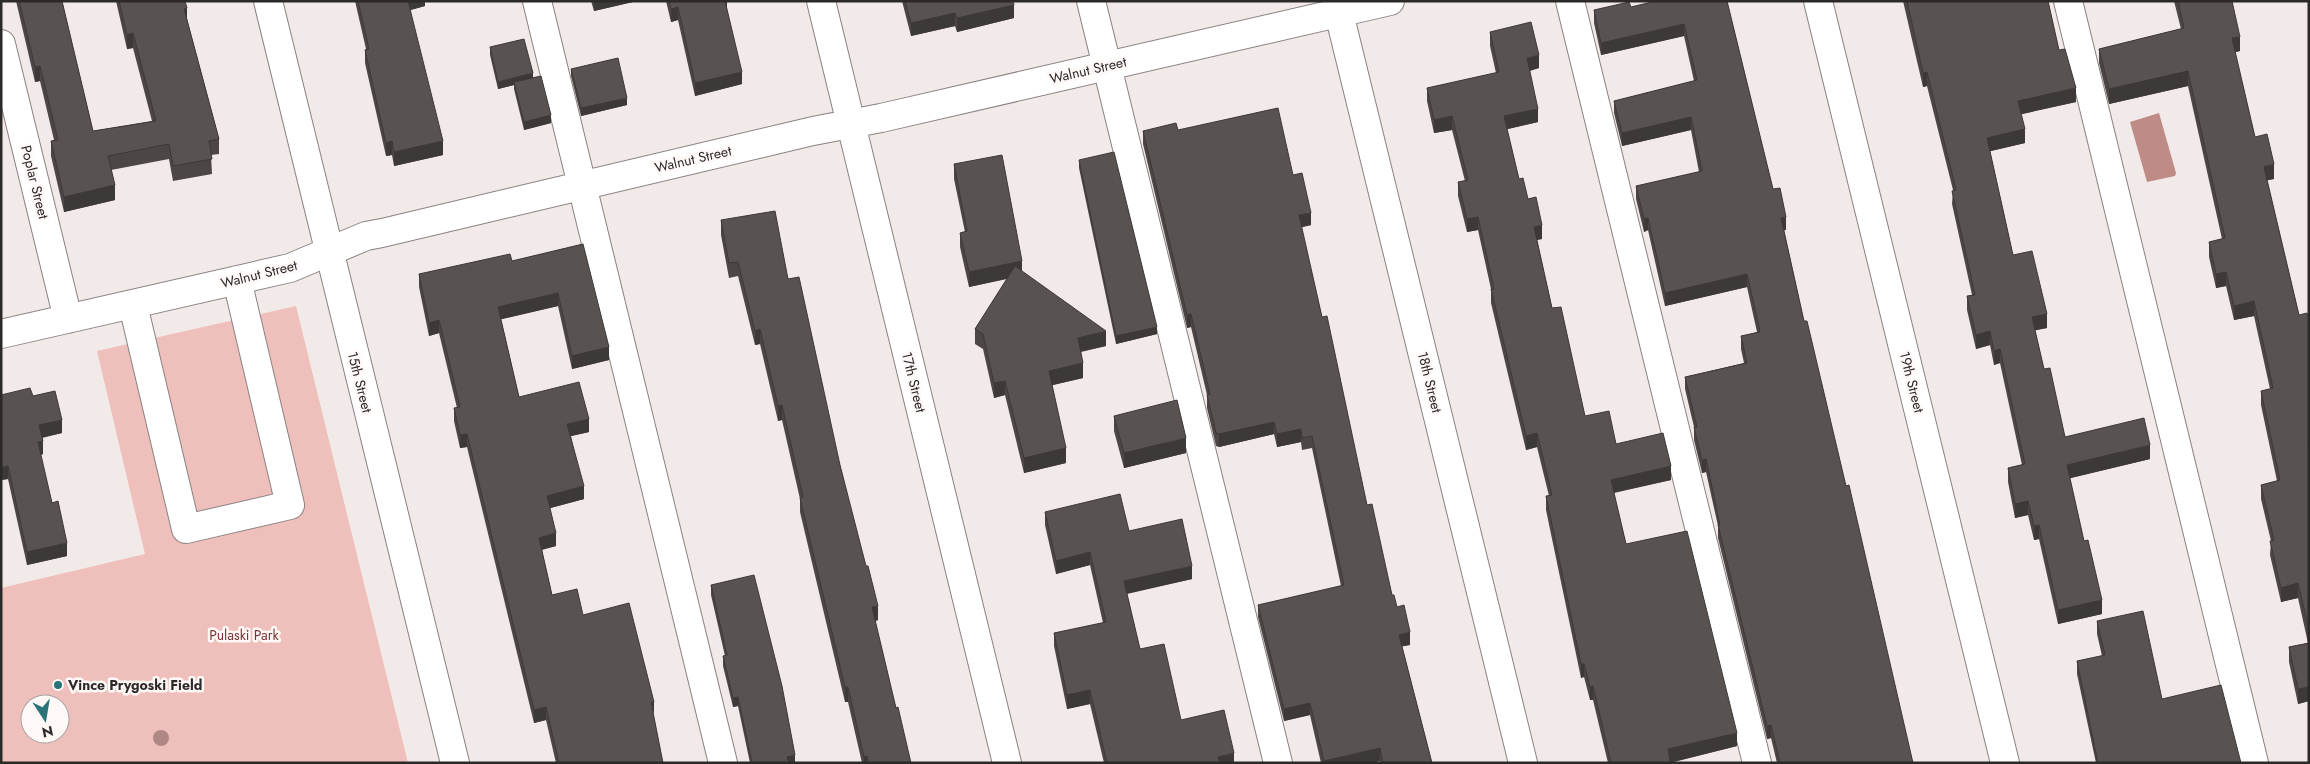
<svg xmlns="http://www.w3.org/2000/svg" width="2310" height="764" font-family="Jost,sans-serif">
<style>
.green{fill:#eebfbb;fill-rule:evenodd}
.water{fill:#be8b86}
.lines{fill:none;stroke-linecap:round;stroke-linejoin:round}
.minor-casing{stroke:#898281;stroke-width:30}
.minor{stroke:#fff;stroke-width:28}
.tree{fill:#af8785}
.wall{fill:#4c4746}
.shaded-wall{fill:#3e3939}
.building{fill:#585251;stroke:#3e3939}
.poi-dot{fill:#297379;stroke:#fef8f7;stroke-width:2}
.labels{text-anchor:middle;stroke-width:5;stroke-linejoin:round;paint-order:stroke}
.street-label{font-size:14px;fill:#2c2929;stroke:#fef8f7}
.park-label{font-size:14px;fill:#793634;stroke:#fef8f7}
.poi-label{font-size:14px;font-weight:bold;fill:#2c2929;stroke:#fef8f7;text-anchor:start}
</style>
<rect width="100%" height="100%" fill="#f2eae9"/>
<path class="green" d="M296 306 408 763H1V588L145 554 97 351ZM30 704H60V734H30Z"/>
<path class="water" d="M2159 113 2176 173 2175 176 2147 182 2130 122Z"/>
<g class="lines">
<g class="minor-casing">
<path id="minor" d="M268 1 455 763
M537 1 723 763
M821 1 1007 763
M1091 1 1278 763
M1336 1 1523 763
M1570 1 1757 763
M1818 1 2005 763
M2068 1 2254 763
M1 44 68 319
M133 305 186 529 290 505 237 280
M1 334 290 268 366 236 382 233 813 131 881 118 1390 1"/>
</g>
<use href="#minor" class="minor"/>
</g>
<circle class="tree" cx="161" cy="738" r="8"/>
<path class="wall" d="M16 1H62L93 131 152 121 133 48 127 49 116 1H185L187 19 219 139V154L211 155 212 174 173 181 169 159 111 170 115 200 64 212 51 156V141L54 140 40 81 35 82Z
M355 1H425V6L410 10 443 155 394 166 392 155 386 156 365 63V50L366 49Z
M591 1H637L594 11Z
M666 1H727V9L742 84 695 96 678 20 671 22Z
M902 1H1013L1014 18 957 32 955 26 911 36Z
M1727 1 1773 189 1786 230H1784L1804 321 1846 486 1913 763H1777L1771 738 1767 739 1718 538V526L1706 472 1702 473 1694 440V427L1685 389V377L1744 363 1741 349V336L1757 332 1747 287 1665 306 1648 230 1644 232 1636 199V186L1699 172 1691 130 1622 146 1614 113V101L1694 81 1684 36 1601 55 1594 23V10Z
M1903 1H2048L2059 50 2076 102 2021 114 2025 143 1990 151 2013 255 2047 328 2035 330 2044 369 2065 437 2150 459 2070 478 2084 541 2102 614 2058 624 2039 539 2034 540 2028 515 2015 518 2008 482V468L2022 465 2000 363 1994 365 1990 345 1976 349 1967 310V296L1972 295 1952 204 1953 190 1927 86 1923 87Z
M2174 1H2232L2240 51 2235 52 2255 137 2274 179 2267 180 2299 315 2309 321V701L2298 704 2289 662V647L2308 643 2298 598 2281 602 2270 555 2271 541 2261 499V485L2277 481 2261 405V391L2270 389 2254 316 2234 320 2226 286 2216 288 2209 257V242L2222 239 2188 86 2109 104 2099 63V49L2181 29Z
M1490 32 1539 68 1530 71 1538 122 1507 129 1519 179 1528 199 1542 239 1537 240 1552 308 1585 416 1616 444 1671 480 1614 493 1626 544 1737 746 1670 763H1608L1593 700H1590L1584 677 1581 678 1546 510V496H1549L1537 447 1526 450 1491 303V289L1478 230 1467 232 1458 196V182L1465 181 1452 130 1434 133 1427 101V88L1496 73 1490 46Z
M490 47 533 77 551 123 524 130 514 89V85L498 89 490 55Z
M571 69 627 105 581 116 571 76Z
M1178 130 1293 175 1311 225 1301 227 1322 317 1367 505 1392 595 1410 645 1402 646 1432 763H1380V761L1371 763H1321L1310 715 1284 721 1258 617V605L1341 586 1312 448 1302 450 1301 442 1277 447 1274 434 1219 447 1216 446 1207 408V395L1191 327 1187 328 1143 144V131Z
M1079 160 1157 334 1116 344 1079 168Z
M954 164 1022 271 1106 346 1081 352 1083 378 1052 385 1066 463 1024 473 1005 395 994 398 983 349 975 344V329L1007 279 969 287 960 247V233L965 232 954 179Z
M721 220 788 279 840 465 878 620 875 621 896 708 911 763H862L848 702H845L800 512V499L782 420 778 421 760 344 755 345 738 276 729 278 721 235Z
M583 244 609 360 572 369 558 306 501 319 519 397 589 432 571 436 584 499 550 508 556 546 542 550 552 595 583 615 653 715 663 763H556L546 720 534 723 467 447 460 448 454 421V408H457L439 333 429 336 419 287V274L512 261Z
M33 396 62 433 42 438 43 454 40 455 52 503 67 556 27 565 8 479 1 480Z
M1114 416 1186 453 1124 468 1114 431Z
M1045 512 1129 531 1192 579 1127 594 1140 649 1181 720 1234 763H1104L1090 704 1067 709 1054 646V633L1103 623 1090 565 1056 574 1045 525Z
M711 585 795 763H750L738 706 733 707 723 666V656H725L711 595Z
M2097 621 2162 699 2241 763H2096L2077 674V661L2102 656 2097 634Z"/>
<path class="shaded-wall" d="M407 1H425V6L407 11Z
M594 1H637L594 11Z
M724 1H727V9L724 10Z
M1014 5V18L957 32V18Z
M678 7V20L671 22V9Z
M187 8V22L184 9Z
M955 13V26L911 36V23Z
M1684 24V36L1601 55V43Z
M133 33V48L127 49V35Z
M2240 37V51L2232 53V38Z
M1539 55V68L1527 71V58Z
M40 66V81L35 82V67Z
M2188 71V86L2109 104V89Z
M742 72V84L695 96V83Z
M1927 72V86L1923 87V73Z
M533 73V81L514 82V85L498 89V82Z
M2076 88V102L2018 115V101Z
M627 98V105L581 116V108Z
M1538 109V122L1504 130V116Z
M551 115V123L524 130V122Z
M1452 116V130L1434 133V120Z
M1691 117V130L1622 146V133Z
M2025 129V143L1987 152V138Z
M392 141V155L386 156V143Z
M443 141V155L394 166V152Z
M2274 164V179L2264 181V167Z
M115 185V200L64 212V197Z
M1311 213V225L1299 228V215Z
M1478 217V230L1467 232V219Z
M1786 217V230L1781 231V218Z
M1648 218V230L1644 232V219Z
M1542 225V239L1534 240V227Z
M1022 261V275L969 287V272Z
M2226 272V286L2216 288V274Z
M1747 274V287L1665 306V293Z
M558 293V306L498 320V307Z
M2254 301V316L2234 320V306Z
M1191 314V327L1187 328V315Z
M2047 314V328L2032 331V317Z
M439 320V333L429 336V323Z
M1157 327V334L1116 344V336Z
M760 329V344L755 345V331Z
M1106 331V346L1078 352V338Z
M1990 331V345L1976 349V335Z
M609 347V360L572 369V356Z
M2000 349V363L1994 365V351Z
M1083 363V378L1049 386V371Z
M1005 381V395L994 398V383Z
M782 405V420L778 421V406Z
M589 419V432L567 437V424Z
M62 420V433L39 438V425Z
M1274 422V434L1219 447V434Z
M1301 429V442L1277 447V434Z
M1537 433V447L1526 450V436Z
M467 434V447L460 448V435Z
M1186 438V453L1124 468V453Z
M43 441V454L38 456V442Z
M2150 445V459L2067 479V465Z
M1066 448V463L1024 473V458Z
M1706 459V472L1702 473V460Z
M8 466V479L1 480V467Z
M1671 466V480L1611 493V480Z
M584 486V499L547 509V496Z
M2028 501V515L2015 518V504Z
M2039 525V539L2034 540V526Z
M556 533V546L539 550V538Z
M67 543V556L27 565V552Z
M1090 552V565L1056 574V561Z
M1192 566V579L1124 594V581Z
M2298 583V598L2281 602V588Z
M2102 600V614L2058 624V610Z
M878 606V620L872 622V607Z
M1410 632V645L1399 647V635Z
M1581 664H1584V677L1581 678Z
M1593 686V700H1590V687Z
M845 687H848V702H845Z
M2309 687V701L2298 704V689Z
M1090 690V704L1067 709V695Z
M738 697V706L733 707V698Z
M651 702H654V715Z
M1310 703V715L1284 721V709Z
M546 707V720L534 723V710Z
M1771 725V738L1767 739V726Z
M1737 733V746L1668 763V749Z
M1380 748V761L1371 763H1324V761Z
M1234 753V763H1218V757Z
M795 755V763H787V757Z
M867 756V763H864V757Z"/>
<path class="building" d="M19 1H62L93 131 156 121 133 33 127 35 119 1H185L187 8 184 9 219 139 209 141 212 159 173 166 169 144 108 156 115 185 64 197 51 141 58 140 40 66 35 67Z
M358 1H408L443 141 394 152 392 141 386 143 365 50 369 49Z
M669 1H725L742 72 695 83 678 7 671 9Z
M905 1H1013L1014 5 957 18 955 13 911 23Z
M1656 1H1727L1773 189 1780 188 1786 217 1781 218 1804 321H1807L1846 486 1849 485 1913 763H1780L1771 725 1767 726 1718 525H1720L1706 459 1702 460 1694 427H1697L1685 377 1747 363 1741 336 1760 332 1747 274 1665 293 1648 218 1644 219 1636 186 1702 171 1691 117 1622 133 1614 101 1697 80 1684 24 1601 43 1594 10 1629 2 1631 7Z
M1907 1H2048L2059 50 2065 49 2076 88 2018 101 2025 129 1987 138 2013 255 2032 251 2047 314 2032 317 2044 369 2050 368 2065 437 2144 418 2150 445 2067 465 2084 541 2088 540 2102 600 2058 610 2039 525 2034 526 2028 501 2015 504 2008 468 2025 464 2000 349 1994 351 1990 331 1976 335 1967 296 1975 295 1952 191 1956 190 1927 72 1923 73Z
M2178 1H2232L2240 37 2232 38 2255 137 2267 134 2274 164 2264 167 2299 315 2307 313 2309 321V440L2308 441 2309 445V630L2298 583 2281 588 2270 541 2274 540 2261 485 2280 480 2261 391 2273 388 2254 301 2234 306 2226 272 2216 274 2209 242 2225 238 2188 71 2109 89 2099 49 2184 28Z
M1531 22 1539 55 1527 58 1538 109 1504 116 1519 179 1523 178 1528 199 1536 197 1542 225 1534 227 1552 308 1561 307 1585 416 1609 411 1616 444 1663 433 1671 466 1611 480 1626 544 1687 531 1737 733 1668 749 1670 763H1611L1593 686 1590 687 1584 664H1581L1546 496 1552 495 1537 433 1526 436 1491 289H1494L1478 217 1467 219 1458 182 1468 180 1452 116 1434 120 1427 88 1499 72 1490 32Z
M524 39 533 73 498 82 490 47Z
M618 58 627 98 581 108 571 69Z
M541 76 551 115 524 122 514 82Z
M1278 108 1293 175 1302 173 1311 213 1299 215 1322 317 1327 316 1367 505 1372 504 1392 595H1394L1397 607 1404 605 1410 632 1399 635 1432 763H1383L1380 748 1324 761 1310 703 1284 709 1258 605 1344 585 1312 436 1302 438 1301 429 1277 434 1274 422 1219 434 1216 433 1207 395 1210 394 1191 314 1187 315 1143 131 1176 123 1178 130Z
M1114 152 1157 327 1116 336 1079 160Z
M1002 155 1022 261 969 272 960 233 967 231 954 164Z
M775 211 788 279 799 277 840 465 866 566H868L878 606 872 607 896 708 898 707 911 763H869L867 756 864 757 848 687H845L800 498 803 497 782 405 778 406 760 329 755 331 738 262 729 263 721 220Z
M583 244 609 347 572 356 558 293 498 307 519 397 579 382 589 419 567 424 584 486 547 496 556 533 539 538 552 595 577 589 583 615 629 603 654 702H651L663 763H559L546 707 534 710 467 434 460 435 454 408 460 407 439 320 429 323 419 274 510 254 512 261Z
M1015 266 1106 331 1078 338 1083 363 1049 371 1066 448 1024 458 1005 381 994 383 983 334 975 329Z
M30 388 33 396 55 391 62 420 39 425 43 441 38 442 52 503 58 501 67 543 27 552 8 466 1 467V395Z
M1177 400 1186 438 1124 453 1114 416Z
M1120 494 1129 531 1182 519 1192 566 1124 581 1140 649 1164 644 1181 720 1224 710 1234 753 1218 757 1220 763H1107L1090 690 1067 695 1054 633 1106 622 1090 552 1056 561 1045 512Z
M754 575 782 686 795 755 787 757 789 763H752L738 697 733 698 723 656 727 655 711 585Z
M2143 611 2162 699 2221 685 2241 763H2098L2077 661 2105 655 2097 621Z
M2309 643V687L2298 689 2289 647Z"/>
<circle class="poi-dot" cx="58" cy="685" r="5"/>
<g class="labels">
<g class="street-label">
<text transform="translate(1088 70) rotate(-13)" y="5">Walnut Street</text>
<text transform="translate(693 159) rotate(-13)" y="5">Walnut Street</text>
<text transform="translate(35 182) rotate(76)" y="5">Poplar Street</text>
<text transform="translate(259 274) rotate(-14)" y="5">Walnut Street</text>
<text transform="translate(360 382) rotate(76)" y="5">15th Street</text>
<text transform="translate(914 382) rotate(76)" y="5">17th Street</text>
<text transform="translate(1430 382) rotate(76)" y="5">18th Street</text>
<text transform="translate(1912 382) rotate(76)" y="5">19th Street</text>
</g>
<g class="park-label">
<text x="244" y="640">Pulaski Park</text>
</g>
<g class="poi-label">
<text x="68" y="690">Vince Prygoski Field</text>
</g>
</g>
<rect width="2310" height="764" fill="none" stroke="#2c2929" stroke-width="5"/>
<g transform="translate(45 719) rotate(168)"><circle r="24" fill="#fef8f7" stroke="#aaa5a5"/>
<path d="M0-4L9 19L0 12L-9 19Z" fill="#297379"/>
<text y="-8" font-size="14" font-weight="bold" text-anchor="middle" fill="#2c2929">N</text>
</g>
</svg>
